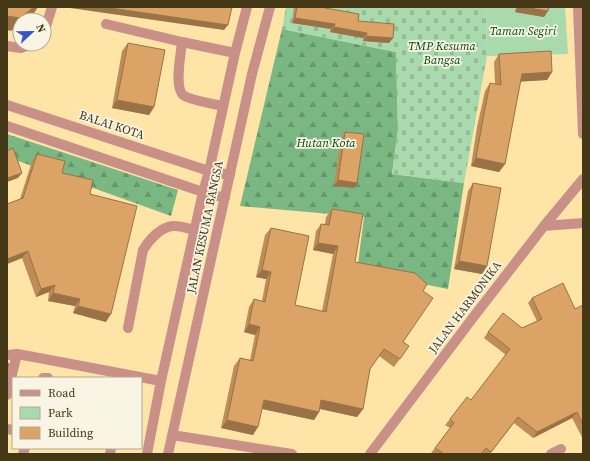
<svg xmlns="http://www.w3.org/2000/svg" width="590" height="461" font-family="'Source Serif 4',serif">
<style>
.forest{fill:url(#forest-firs)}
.cemetery{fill:url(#cemetery-stones)}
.green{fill:#a9daae}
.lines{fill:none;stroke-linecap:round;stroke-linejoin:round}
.minor{stroke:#c99088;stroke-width:10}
.wall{fill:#bd8c58}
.shaded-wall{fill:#9a7247}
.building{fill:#dca366;stroke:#9a7247}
.labels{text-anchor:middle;stroke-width:3.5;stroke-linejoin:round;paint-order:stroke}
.park-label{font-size:12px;font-style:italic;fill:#014817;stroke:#faf4e5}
.street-label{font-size:12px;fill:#453817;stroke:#faf4e5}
</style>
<defs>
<pattern id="forest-firs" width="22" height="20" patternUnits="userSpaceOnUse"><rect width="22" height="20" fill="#7bb782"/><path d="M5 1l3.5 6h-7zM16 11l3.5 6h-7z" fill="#679669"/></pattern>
<pattern id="cemetery-stones" width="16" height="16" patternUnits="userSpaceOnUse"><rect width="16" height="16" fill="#a9daae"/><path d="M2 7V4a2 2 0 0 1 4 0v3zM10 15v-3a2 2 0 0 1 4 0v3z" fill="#93bc95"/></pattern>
</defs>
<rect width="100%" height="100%" fill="#fee4a7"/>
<path class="forest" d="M282 29 396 52 398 130 392 174 464 183 448 289 357 271 364 217 240 206Z
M7 134 178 190 171 216 7 157Z"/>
<path class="cemetery" d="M286 7H486L487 56 464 183 392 174 398 130 396 52 282 29Z"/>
<path class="green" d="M486 7H565L568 54 487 56Z"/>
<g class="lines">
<path class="minor" d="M578 7 583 134
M106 24 182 42 235 53
M44 33 52 7
M182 42C181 54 174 86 183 95 189 100 214 104 223 106
M7 46 21 48 32 44
M7 105 209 171 230 175
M7 126 203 192 225 198
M544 226 583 223
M128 328 143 250C149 240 162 225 175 226 182 226 189 229 195 230
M7 355 17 354 39 358 161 381
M43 378H48
M7 395 17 354
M7 429 13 430
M172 435 292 454
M23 454 25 448
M110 454 111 448
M147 454 161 381 203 192 209 171 235 53 247 7
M168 454 252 74 270 7
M370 454 475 315 544 226 583 179
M551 454 561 449"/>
</g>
<path class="wall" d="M294 7H325V8L358 21 393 38 389 43 363 41V38L330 32 331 29 292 23Z
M516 7H549L544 17 515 12Z
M128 43 154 107 149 115 112 108 122 51Z
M499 54 552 72 547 80 520 81 505 164 499 172 471 166 477 127 485 91 490 83 495 84 494 62Z
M345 132 354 188 334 186 341 137Z
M37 154 90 194 106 322 73 313 75 306 48 301 49 292 36 297 22 258 7 264V204L20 199 32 161Z
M473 183 487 266 482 274 454 269 468 191Z
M332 209 355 262 423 291 403 342 409 346 394 367 379 356 370 369 363 409 357 417 320 409 319 412 314 420 262 409 253 435 221 428 234 366 240 358 250 360 255 335 244 332 249 307 254 299 262 301 266 279 256 277 265 235 271 228 295 305 322 311 333 254 313 250 316 231 321 224H325L326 217Z
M532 298 575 309 583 305V439L572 418 533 438 514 423 490 454H432L431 453 435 448 450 428 445 425 450 419 471 400 506 355 484 338 488 332 522 328 537 321 528 303Z"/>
<path class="shaded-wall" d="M34 7H38L34 13 25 20H20V24L11 31 7 30V16Z
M63 7H104L228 25 224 30Z
M518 7H523L548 11 544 17 515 12Z
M295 18 335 24 331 29 292 23Z
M334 27 367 33 363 38 330 32Z
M366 36 393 38 389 43 363 41Z
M552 72 547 80 516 82 522 74Z
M117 100 154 107 149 115 112 108Z
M476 158 505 164 499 172 471 166Z
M22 173 18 178 7 182V178Z
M338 180 357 183 354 188 334 186Z
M318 243 338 246 333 254 313 250Z
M28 251 22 258 7 264V259Z
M459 261 487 266 482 274 454 269Z
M262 270 271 272 266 279 256 277Z
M55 285 49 292 36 297 41 289Z
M53 293 80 299 75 306 48 301Z
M78 306 111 314 106 322 73 313Z
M249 324 260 327 255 335 244 332Z
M264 400 319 412 314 420 258 408Z
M321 400 363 409 357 417 316 408Z
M577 412 572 418 533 438 537 432Z
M227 420 258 427 253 435 221 428Z"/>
<path class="building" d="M7 7H34L20 18 7 16Z
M104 7H232L228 25Z
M297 7H325V8L359 14 358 21 394 24 393 38 366 36 367 33 334 27 335 24 295 18Z
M523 7H549L548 11Z
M128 43 165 50 154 107 117 100Z
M551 51 552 72 522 74 505 164 476 158 483 119 490 83 501 85 499 54Z
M345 132 364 134 357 183 338 180Z
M13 148 22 173 7 178V151Z
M37 154 65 161 62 173 93 180 90 194 137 206 111 314 78 306 80 299 53 293 55 285 41 289 28 251 7 259V204L23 198Z
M473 183 501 188 487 266 459 261Z
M332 209 363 214 355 262 415 273 427 284 423 291 433 298 403 342 409 346 400 359 384 349 370 369 363 409 321 400 319 412 264 400 258 427 227 420 240 358 253 361 260 327 249 324 254 299 265 302 271 272 262 270 271 228 309 236 295 305 326 312 338 246 318 243 321 224 329 225Z
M563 283 575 309 583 305V425L577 412 537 432 518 417 491 452 486 448 481 454H444L435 448 454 423 450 419 467 397 471 400 510 349 488 332 503 313 522 328 542 319 532 298Z
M7 362 9 364 7 371Z"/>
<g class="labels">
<g class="park-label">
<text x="523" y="35">Taman Segiri</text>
<text x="442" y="50">TMP Kesuma<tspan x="442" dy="14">Bangsa</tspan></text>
<text x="326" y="147">Hutan Kota</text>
</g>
<g class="street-label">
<text transform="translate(112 125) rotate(18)" y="4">BALAI KOTA</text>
<text transform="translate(205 227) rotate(-78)" y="4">JALAN KESUMA BANGSA</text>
<text transform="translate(465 307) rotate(-53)" y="4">JALAN HARMONIKA</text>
</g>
</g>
<rect width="590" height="461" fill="none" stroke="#453817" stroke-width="16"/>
<rect x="12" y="377" width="130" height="72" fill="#faf4e5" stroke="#b2a993"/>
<rect x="20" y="390" width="20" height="6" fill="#c99088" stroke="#b2a993"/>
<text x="48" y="397" font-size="12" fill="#453817">Road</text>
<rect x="20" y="407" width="20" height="12" fill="#a9daae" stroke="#b2a993"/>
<text x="48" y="417" font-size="12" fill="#453817">Park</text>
<rect x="20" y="427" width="20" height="12" fill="#dca366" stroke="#b2a993"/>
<text x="48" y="437" font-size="12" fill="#453817">Building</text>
<g transform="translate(32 32) rotate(68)"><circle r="19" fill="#faf4e5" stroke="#b2a993"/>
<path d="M0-3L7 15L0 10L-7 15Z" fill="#3656c7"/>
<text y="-6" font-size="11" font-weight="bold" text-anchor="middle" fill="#453817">N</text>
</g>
</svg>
